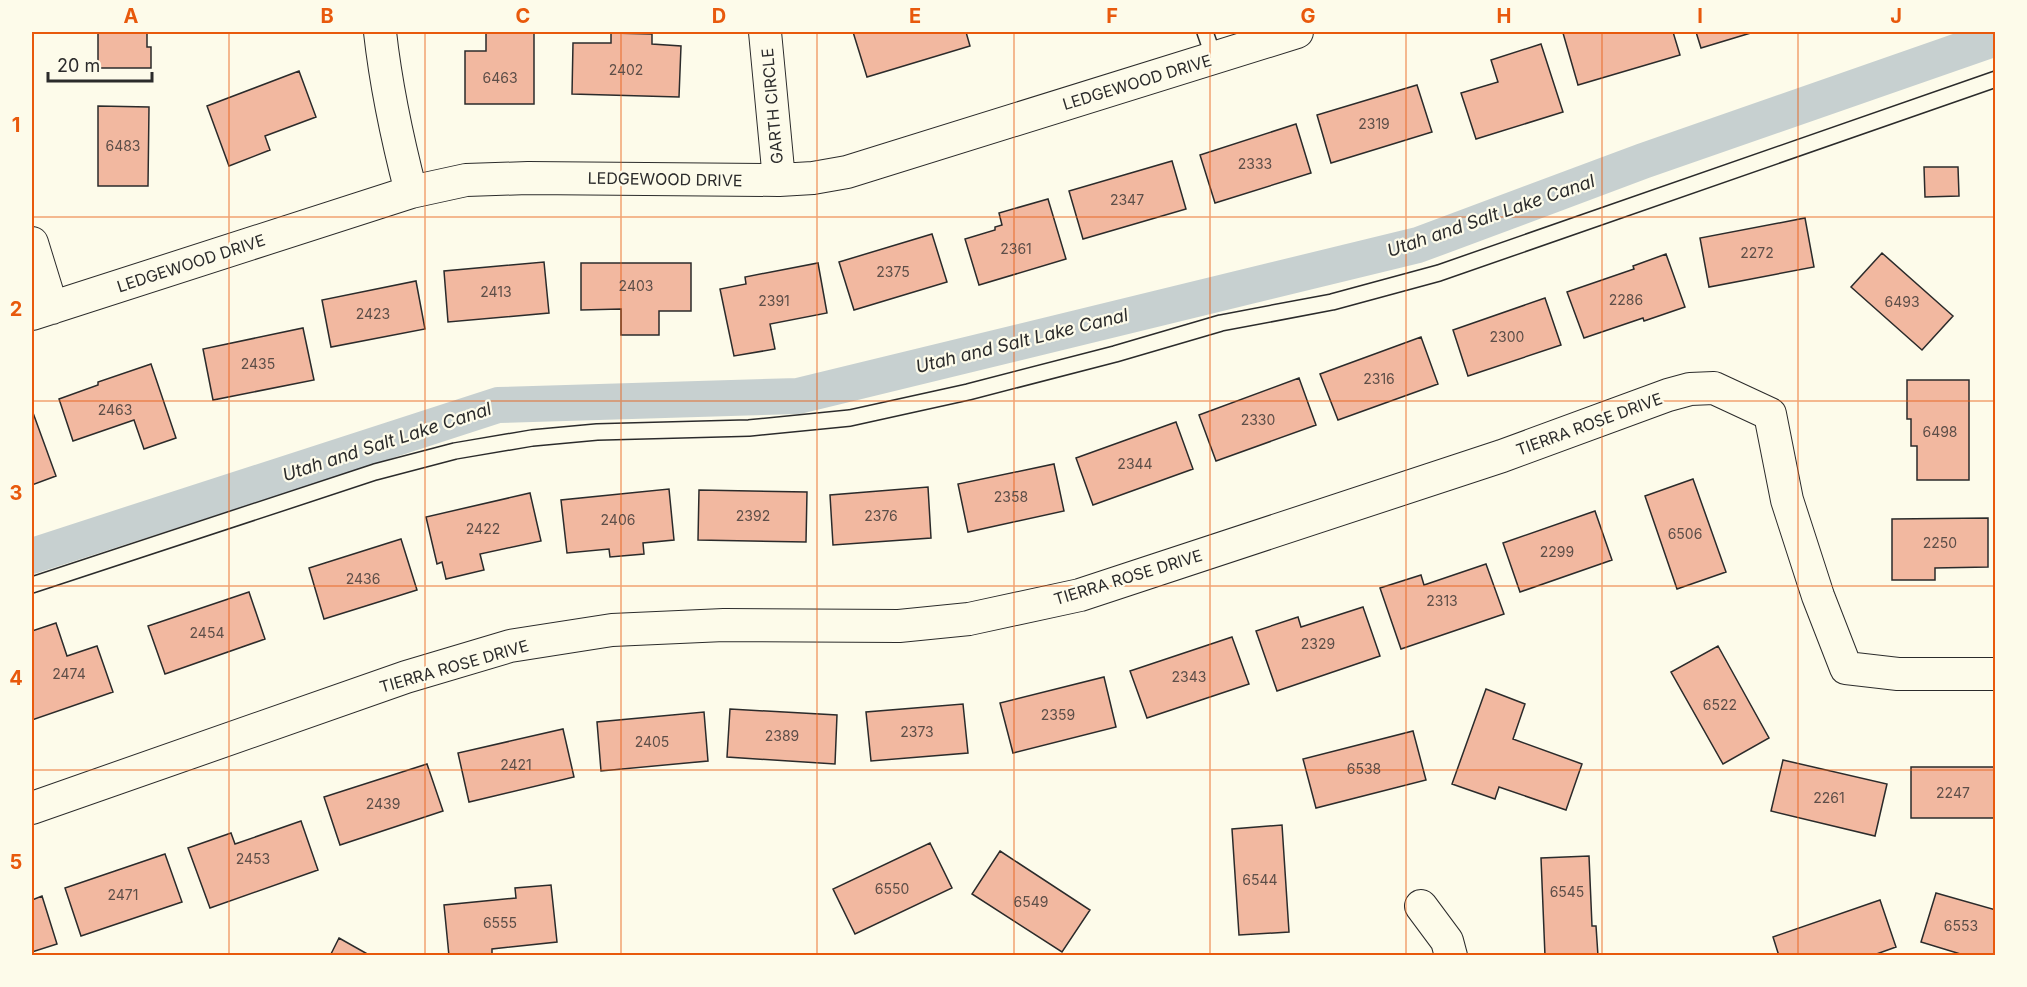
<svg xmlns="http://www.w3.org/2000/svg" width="2027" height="987" font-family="Inter,sans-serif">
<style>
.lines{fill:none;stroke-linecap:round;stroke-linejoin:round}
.canal{stroke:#c7d0d0;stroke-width:36}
.building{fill:#f2b8a0;stroke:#2b2b2b;stroke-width:1.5}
.service-casing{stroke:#2b2b2b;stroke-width:18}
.minor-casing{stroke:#2b2b2b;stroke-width:34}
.service{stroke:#fdfbea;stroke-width:15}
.minor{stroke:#fdfbea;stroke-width:32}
.grid{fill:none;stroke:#e8590c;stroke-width:1.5;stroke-opacity:0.55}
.labels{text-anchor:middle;stroke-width:4.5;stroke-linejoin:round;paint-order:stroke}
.number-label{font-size:14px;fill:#5d4e48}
.street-label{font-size:16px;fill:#2b2b2b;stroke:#fdfbea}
.water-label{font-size:18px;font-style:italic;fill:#2b2b2b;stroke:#fdfbea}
.neatline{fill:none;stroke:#e8590c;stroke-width:2}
.grid-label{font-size:20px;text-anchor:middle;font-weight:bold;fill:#e8590c}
</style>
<rect width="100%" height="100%" fill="#fdfbea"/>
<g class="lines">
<path class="canal" d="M32 556 498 405 798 396 1418 245 1643 161 1996 38"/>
</g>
<path class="building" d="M93 32H147V47H151V68H98V32Z
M486 32H534V104H465V51H486Z
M853 32H966L970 46 867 77Z
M1567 32H1673L1680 55 1578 85 1563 33Z
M1696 32H1754L1701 48Z
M611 33 652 34V44L681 46 679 97 572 94 573 43H611Z
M1541 44 1563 112 1476 139 1461 93 1498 82 1491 60Z
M299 71 316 117 265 136 270 150 229 166 207 106Z
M1417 85 1432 132 1331 163 1317 115Z
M98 106 149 107 148 186H98Z
M1296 124 1311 173 1215 203 1200 155Z
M1172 161 1186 209 1083 239 1069 191Z
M1924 167H1958L1959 196 1925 197Z
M1048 199 1066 259 979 285 965 239 995 230V227L1002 225 999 213Z
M1805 218 1814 267 1709 287 1700 238Z
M932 234 947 282 854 310 839 262Z
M1882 253 1953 316 1922 350 1851 287Z
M1666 254 1685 307 1644 321 1643 318 1584 338 1567 292 1634 269 1633 266Z
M544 262 549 313 448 322 444 271Z
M581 263H691V311H659V335H621V309L581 310Z
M818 263 827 313 770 324 775 349 734 356 720 289 746 284 745 277Z
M416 281 425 329 331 347 322 300Z
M1545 298 1561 345 1468 376 1453 330Z
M303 328 314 380 213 400 203 349Z
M1421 337 1438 384 1338 420 1320 374Z
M151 364 176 438 144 449 134 420 73 441 59 399 98 385V382Z
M1299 378 1316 425 1216 461 1199 415Z
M1907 380H1969V480H1917V446H1911V419H1907Z
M32 410 56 476 32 485Z
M1176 422 1193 469 1093 505 1076 458Z
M1054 464 1064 511 968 532 958 484Z
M1693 479 1726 572 1677 589 1645 496Z
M928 487 931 538 833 545 830 495Z
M669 489 674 540 643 543 644 554 610 557 609 549 567 553 561 500Z
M699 490 807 492 806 542 698 540Z
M530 493 541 541 480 554 484 570 446 579 442 562 437 564 426 517Z
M1595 511 1612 560 1520 592 1503 543Z
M1988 518V567L1935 568V580H1892V519Z
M401 539 417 590 324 619 309 568Z
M1486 564 1504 614 1401 649 1380 588 1421 575 1424 585Z
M249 592 265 639 165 674 148 626Z
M1363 607 1380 656 1277 691 1256 631 1298 617 1301 627Z
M56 623 67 656 97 646 113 692 32 720V631Z
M1232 637 1249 684 1147 718 1130 671Z
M1718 646 1769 738 1723 764 1671 672Z
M1104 677 1116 727 1013 753 1000 703Z
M1486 689 1525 704 1513 739 1582 764 1566 810 1499 787 1495 799 1452 784Z
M963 704 968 753 871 761 866 712Z
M730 709 837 715 835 764 727 757Z
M704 712 708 761 601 771 597 722Z
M563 729 574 777 469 802 458 753Z
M1413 731 1426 780 1316 808 1303 759Z
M1783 760 1887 784 1875 836 1771 811Z
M427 764 443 811 340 845 324 797Z
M1911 767H1996V818H1911Z
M301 821 318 870 210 908 188 848 231 833 235 844Z
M1282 825 1289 932 1239 935 1232 829Z
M930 843 952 888 855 934 833 889Z
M1000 851 1090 910 1062 952 972 894Z
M165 854 182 902 81 936 65 888Z
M1589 856 1592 926H1596L1598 956H1545L1541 858Z
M551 885 557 942 492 949V956H449L444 905 516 898 515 888Z
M1936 893 1996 910V956H1967L1921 942Z
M42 896 57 944 32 952V900Z
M1880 900 1896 947 1871 956H1779L1773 937Z
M339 938 371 956H330Z"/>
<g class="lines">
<g class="service-casing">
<path id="service" d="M1205 32 1214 58
M32 585 375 472 455 451 532 438 597 432 749 428 850 418 968 392 1115 354 1221 323 1332 302 1439 273 1996 79"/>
</g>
<g class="minor-casing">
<path id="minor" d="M380 32C386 86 397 138 411 192
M765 32 779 180
M32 243 52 308
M32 314 411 192 466 180 528 178 779 180 813 178 847 172 1297 32
M32 808 406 677 510 646 612 630 724 625 899 626 969 619 1080 595 1502 456 1668 395 1690 389 1714 388 1770 414 1787 500 1818 596 1846 668 1898 674H1996
M1421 906 1447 941 1451 956"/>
</g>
<use href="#service" class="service"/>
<use href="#minor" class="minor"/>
</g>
<path class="grid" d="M229 32V956M425 32V956M621 32V956M817 32V956M1014 32V956M1210 32V956M1406 32V956M1602 32V956M1798 32V956M32 217H1996M32 401H1996M32 586H1996M32 770H1996"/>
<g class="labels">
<g class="number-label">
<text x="626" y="75">2402</text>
<text x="500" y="83">6463</text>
<text x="1374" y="129">2319</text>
<text x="123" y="151">6483</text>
<text x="1255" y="169">2333</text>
<text x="1127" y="205">2347</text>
<text x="1016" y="254">2361</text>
<text x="1757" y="258">2272</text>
<text x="893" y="277">2375</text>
<text x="636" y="291">2403</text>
<text x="496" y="297">2413</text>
<text x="1626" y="305">2286</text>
<text x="774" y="306">2391</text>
<text x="1902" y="307">6493</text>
<text x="373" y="319">2423</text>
<text x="1507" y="342">2300</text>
<text x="258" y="369">2435</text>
<text x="1379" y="384">2316</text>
<text x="115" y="415">2463</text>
<text x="1258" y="425">2330</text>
<text x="1940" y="437">6498</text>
<text x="1135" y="469">2344</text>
<text x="1011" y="502">2358</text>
<text x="753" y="521">2392</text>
<text x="881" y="521">2376</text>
<text x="618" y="525">2406</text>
<text x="483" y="534">2422</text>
<text x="1685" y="539">6506</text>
<text x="1940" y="548">2250</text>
<text x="1557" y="557">2299</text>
<text x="363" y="584">2436</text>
<text x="1442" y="606">2313</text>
<text x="207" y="638">2454</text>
<text x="1318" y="649">2329</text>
<text x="69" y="679">2474</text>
<text x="1189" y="682">2343</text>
<text x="1720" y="710">6522</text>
<text x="1058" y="720">2359</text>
<text x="917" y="737">2373</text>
<text x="782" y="741">2389</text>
<text x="652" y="747">2405</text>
<text x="516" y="770">2421</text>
<text x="1364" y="774">6538</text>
<text x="1953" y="798">2247</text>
<text x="1829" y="803">2261</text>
<text x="383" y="809">2439</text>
<text x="253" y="864">2453</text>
<text x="1260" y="885">6544</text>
<text x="892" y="894">6550</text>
<text x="1567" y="897">6545</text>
<text x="123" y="900">2471</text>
<text x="1031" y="907">6549</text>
<text x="500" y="928">6555</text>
<text x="1961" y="931">6553</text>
</g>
<g class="street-label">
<text transform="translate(1137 82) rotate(-17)" y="6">LEDGEWOOD DRIVE</text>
<text transform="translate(772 106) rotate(-95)" y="6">GARTH CIRCLE</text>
<text transform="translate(665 179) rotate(1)" y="6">LEDGEWOOD DRIVE</text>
<text transform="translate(191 263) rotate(-18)" y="6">LEDGEWOOD DRIVE</text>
<text transform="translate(1589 424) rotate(-20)" y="6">TIERRA ROSE DRIVE</text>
<text transform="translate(1128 577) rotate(-17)" y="6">TIERRA ROSE DRIVE</text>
<text transform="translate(454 666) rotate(-16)" y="6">TIERRA ROSE DRIVE</text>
</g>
<g class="water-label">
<text transform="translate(1491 216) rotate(-19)" y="6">Utah and Salt Lake Canal</text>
<text transform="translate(1022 341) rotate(-14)" y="6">Utah and Salt Lake Canal</text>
<text transform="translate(387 442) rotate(-18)" y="6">Utah and Salt Lake Canal</text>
</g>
</g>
<rect width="2027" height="987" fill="none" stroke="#fdfbea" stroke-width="66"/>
<path d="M48 72v9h104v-9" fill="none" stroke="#2b2b2b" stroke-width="3"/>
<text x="57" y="72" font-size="18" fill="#2b2b2b" stroke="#fdfbea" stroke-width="4.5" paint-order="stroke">20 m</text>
<rect x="33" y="33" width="1961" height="921" class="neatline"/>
<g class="grid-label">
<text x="131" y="23">A</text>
<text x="327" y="23">B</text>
<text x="523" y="23">C</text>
<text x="719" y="23">D</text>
<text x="915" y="23">E</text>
<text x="1112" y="23">F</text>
<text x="1308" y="23">G</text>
<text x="1504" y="23">H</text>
<text x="1700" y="23">I</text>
<text x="1896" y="23">J</text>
<text x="16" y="132">1</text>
<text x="16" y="316">2</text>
<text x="16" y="500">3</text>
<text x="16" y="685">4</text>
<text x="16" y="869">5</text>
</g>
</svg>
